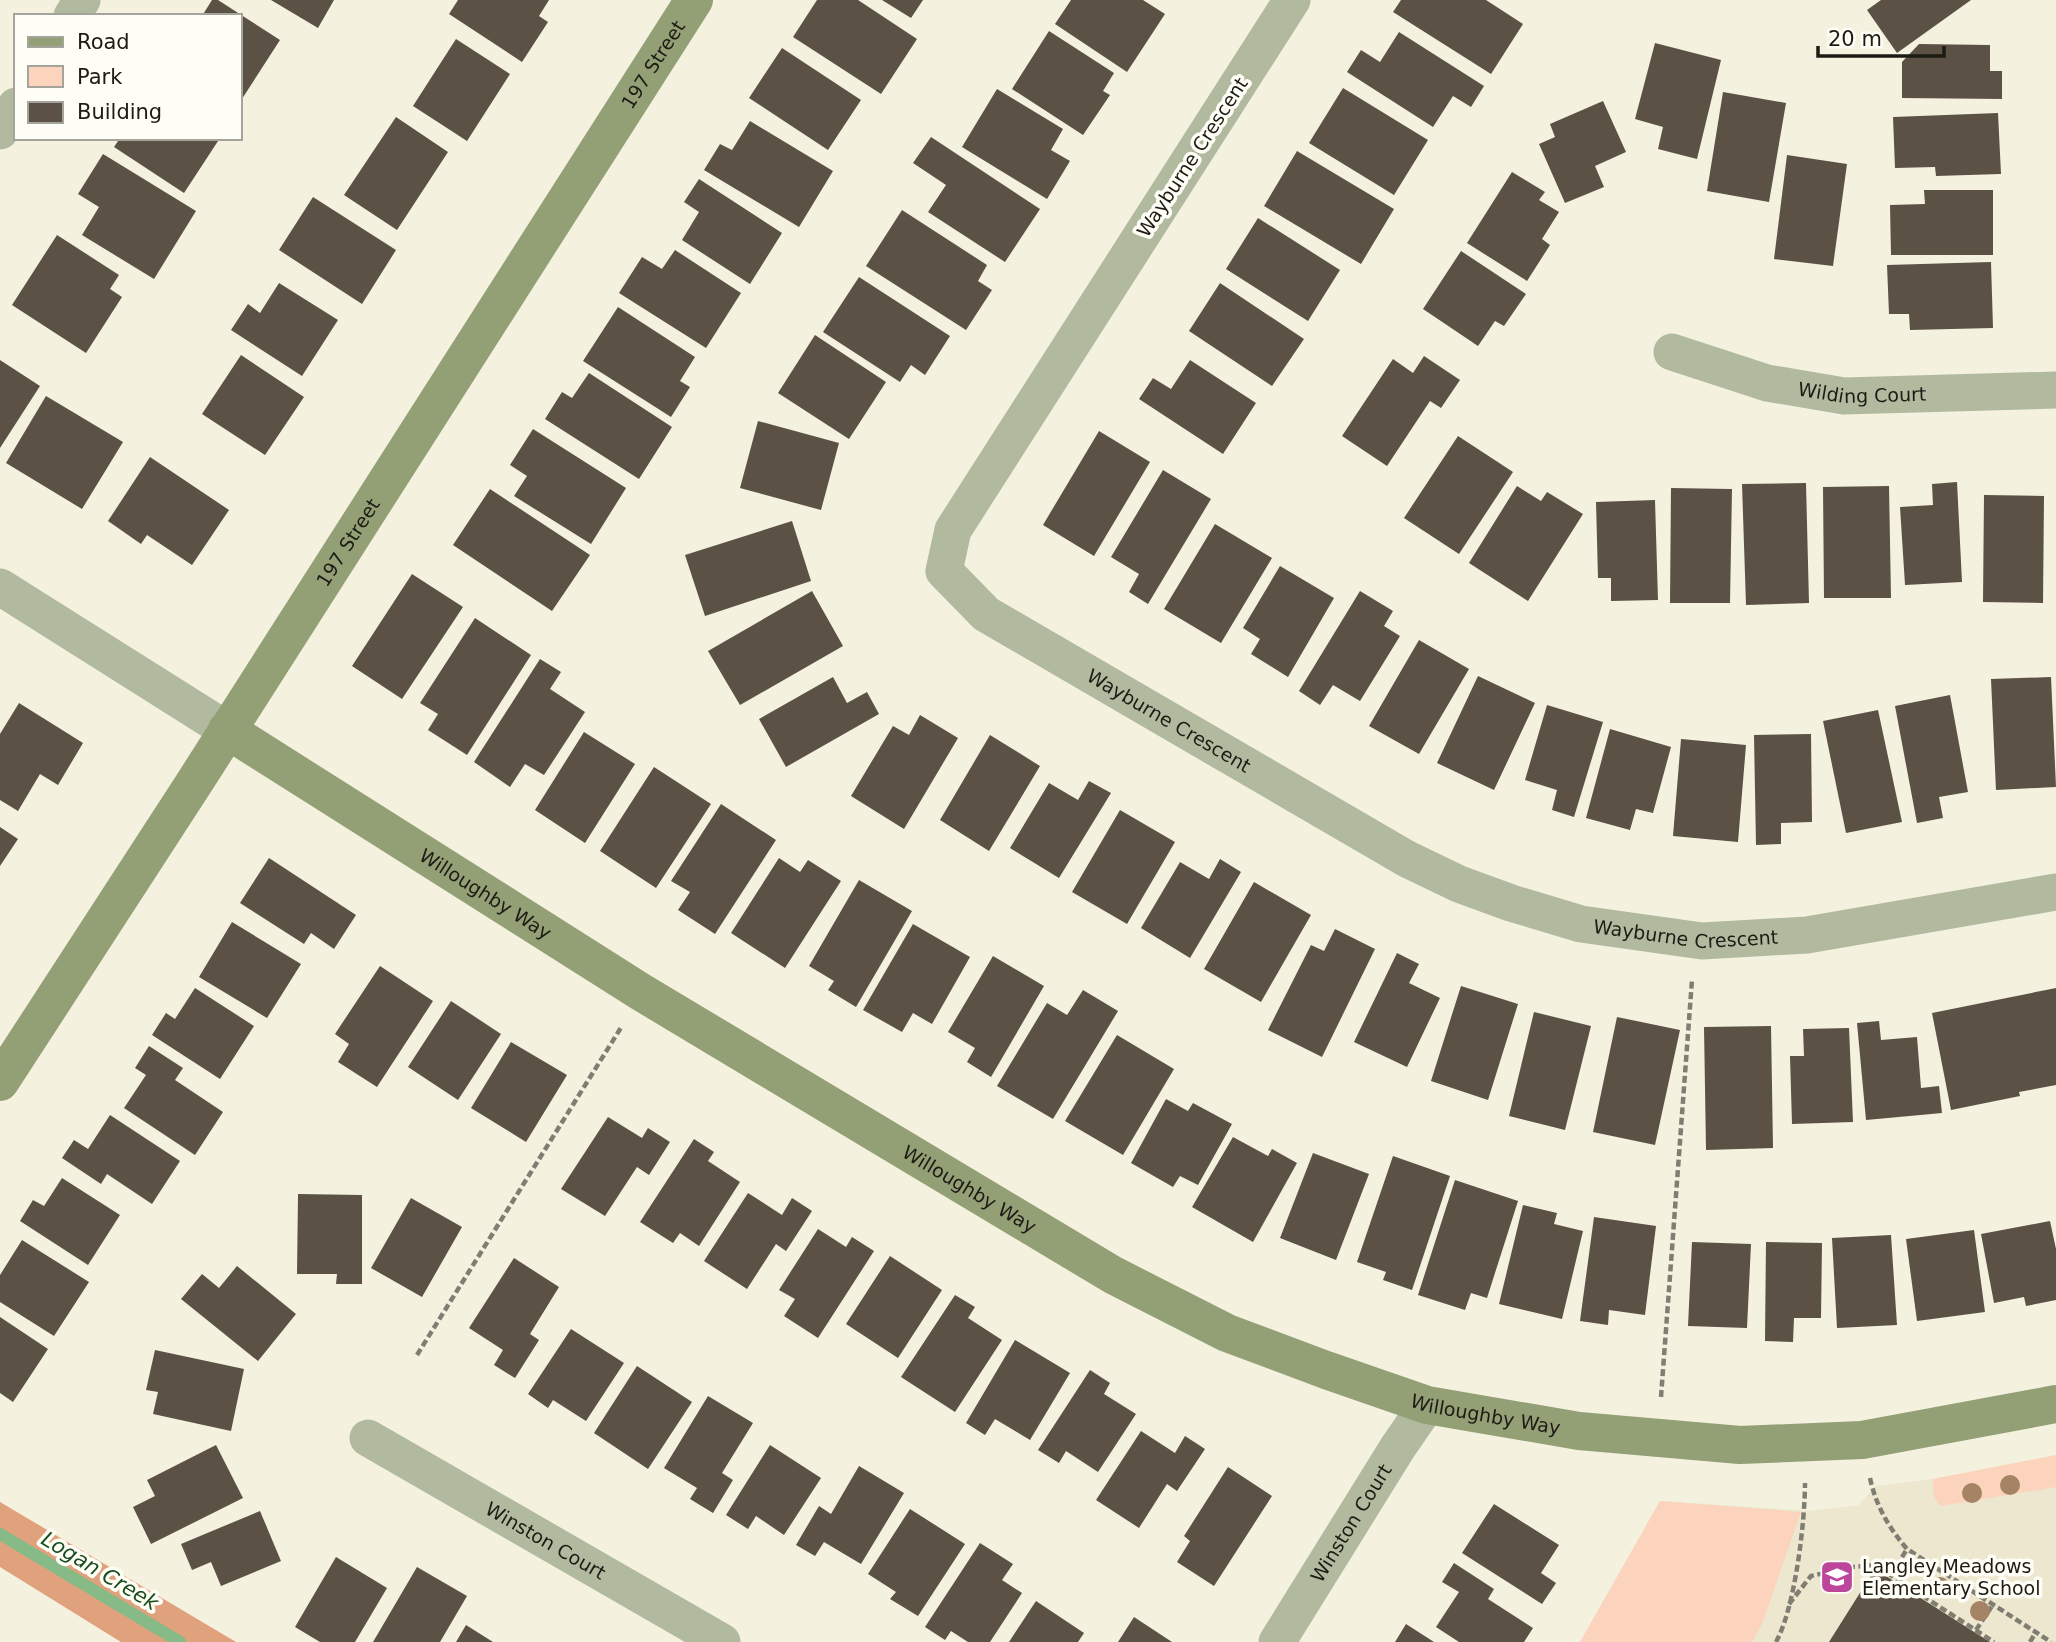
<svg xmlns="http://www.w3.org/2000/svg" width="2056" height="1642" font-family="'DejaVu Sans',sans-serif">
<style>
.built{fill:#ece7ce}
.green{fill:#fcd4be}
.forest{fill:#e0a17d}
.lines{fill:none;stroke-linecap:round;stroke-linejoin:round}
.stream{stroke:#86ba87;stroke-width:12}
.building{fill:#5b5145}
.path{stroke:#807e72;stroke-width:4.5;stroke-dasharray:7 3.5;stroke-linecap:butt}
.street{stroke:#b1ba9e;stroke-width:37}
.secondary{stroke:#939f75;stroke-width:38}
.tree{fill:#a48464}
.labels{text-anchor:middle;stroke-width:7;stroke-linejoin:round;paint-order:stroke}
.street-label{font-size:19px;fill:#1c1b14;stroke:#fffef6}
.poi-label{font-size:19px;fill:#1c1b14;stroke:#fffef6;text-anchor:start}
.water-label{font-size:21px;font-style:italic;fill:#184e1e;stroke:#fffef6}
</style>
<rect width="100%" height="100%" fill="#f4f1df"/>
<path class="built" d="M2056 1455V1642H1580L1660 1501 1808 1511 1859 1505 1876 1486 1933 1479Z"/>
<path class="green" d="M2056 1455V1487L1940 1506 1934 1497 1933 1479Z
M1660 1501 1801 1512 1762 1624 1752 1642H1580Z"/>
<path class="forest" d="M0 1502 236 1642H121L0 1567Z"/>
<g class="lines">
<path class="stream" d="M0 1534 180 1642"/>
</g>
<path class="building" d="M212 0H218L280 40 240 102V16H202Z
M271 0H334L318 28Z
M458 0H549L539 16 548 22 522 62 449 14Z
M817 0H858L917 39 881 94 793 37Z
M882 0H923L911 18Z
M1071 0H1143L1165 14 1127 72 1055 24Z
M1401 0H1486L1523 24 1491 74 1393 12Z
M1881 0H1971L1897 53 1867 10Z
M1049 31 1114 73 1103 91 1110 95 1083 135 1012 89Z
M1399 32 1484 86 1471 107 1453 96 1433 127 1347 72 1361 50 1380 62Z
M456 39 510 74 467 141 413 106Z
M1655 43 1721 60 1697 159 1658 149 1663 127 1635 119Z
M1919 44 1990 45V71H2002V99L1902 98V62Z
M782 48 861 100 828 150 749 98Z
M1343 88 1428 140 1394 195 1309 143Z
M997 89 1063 129 1051 150 1070 161 1047 199 962 147Z
M1723 92 1786 103 1769 202 1707 191Z
M1603 101 1626 152 1595 166 1604 187 1565 203 1539 144 1555 137 1550 124Z
M1998 113 2001 174 1936 176 1935 167 1895 168 1893 117Z
M396 117 448 152 397 230 344 195Z
M750 121 833 171 799 227 704 170 720 144 732 150Z
M931 137 1040 209 1005 262 928 212 946 185 913 163Z
M120 138H220L184 193 114 147Z
M1297 151 1394 209 1361 264 1264 206Z
M103 154 196 211 154 279 82 235 99 207 78 194Z
M1787 155 1847 164 1833 266 1774 259Z
M1512 172 1545 192 1539 200 1559 212 1542 239 1550 245 1527 281 1467 243Z
M699 179 782 233 750 284 682 240 699 212 684 202Z
M1924 190H1993V255H1891L1890 205 1925 204Z
M313 197 396 250 362 304 279 250Z
M902 210 987 265 978 281 992 290 966 330 866 266Z
M1258 218 1340 270 1308 321 1226 269Z
M57 235 119 275 110 289 122 297 86 353 12 305Z
M675 250 741 293 706 348 619 293 642 257 662 269Z
M1461 251 1526 294 1504 326 1495 321 1478 346 1423 309Z
M1991 262 1993 328 1910 330 1909 314H1889L1887 265Z
M859 277 950 336 925 375 911 365 900 382 823 332Z
M279 283 338 320 302 376 231 330 248 304 260 313Z
M1220 283 1304 339 1272 386 1189 331Z
M618 307 695 357 680 381 690 387 671 417 583 361Z
M815 335 886 382 849 439 778 393Z
M241 355 304 397 265 455 202 414Z
M1424 356 1460 380 1441 408 1430 401 1387 466 1342 436 1393 359 1413 373Z
M0 360 40 386 0 448Z
M1190 360 1256 403 1223 454 1139 399 1153 378 1171 389Z
M589 373 672 427 639 479 545 419 562 392 572 398Z
M46 396 123 442 82 509 6 463Z
M758 421 839 443 821 510 740 488Z
M533 429 626 488 591 544 514 496 527 476 510 465Z
M1099 431 1150 462 1094 556 1043 525Z
M1458 436 1513 472 1459 554 1404 518Z
M150 457 229 510 192 565 147 535 141 544 108 521Z
M1163 470 1211 499 1148 604 1129 592 1139 574 1111 557Z
M1957 482 1962 582 1905 585 1900 507 1933 505 1932 484Z
M1806 483 1809 603 1746 605 1742 484Z
M1517 486 1541 501 1547 492 1583 514 1528 601 1469 563Z
M1889 486 1891 598H1824L1823 487Z
M1671 488 1732 489 1730 603H1670Z
M490 489 590 555 552 611 453 545Z
M1984 495 2044 496 2043 603 1983 602Z
M1655 500 1658 600 1611 601V578H1598L1596 502Z
M792 521 811 581 705 616 685 555Z
M1215 524 1272 558 1221 643 1164 609Z
M1280 566 1334 598 1288 677 1251 654 1260 639 1243 628Z
M412 574 463 607 402 699 352 666Z
M812 591 843 646 740 705 708 651Z
M1360 591 1393 611 1384 626 1400 636 1360 701 1333 685 1320 705 1299 691Z
M475 618 531 655 467 755 428 730 438 714 420 703Z
M1419 640 1469 669 1419 754 1369 726Z
M540 659 561 672 550 689 585 712 544 775 525 764 510 787 474 762Z
M1478 676 1535 703 1494 790 1437 763Z
M833 677 847 703 867 692 879 714 786 767 759 719Z
M2051 677 2056 787 1996 790 1991 679Z
M1950 695 1968 792 1939 797 1943 818 1917 823 1895 706Z
M19 703 83 743 58 785 40 774 18 811 0 800V734Z
M1547 705 1603 722 1574 817 1552 810 1557 790 1525 780Z
M1878 710 1902 822 1846 833 1823 721Z
M920 715 958 738 904 829 851 796 893 726 909 735Z
M1610 729 1671 747 1653 813 1636 809 1630 830 1586 818Z
M584 732 635 764 585 843 535 810Z
M1811 734 1812 822 1781 823V844L1756 845 1754 735Z
M990 735 1040 766 989 851 940 820Z
M1681 739 1746 745 1738 842 1673 836Z
M654 767 711 804 656 888 600 851Z
M1089 781 1111 793 1059 878 1010 848 1049 783 1078 800Z
M721 804 776 840 715 934 678 910 690 892 671 881Z
M1120 810 1175 842 1127 924 1072 892Z
M0 827 18 839 0 866Z
M269 858 356 915 334 949 311 933 304 944 240 903Z
M779 858 800 872 808 860 841 881 785 968 731 933Z
M1220 859 1241 872 1190 958 1141 928 1180 862 1209 879Z
M859 880 912 911 856 1007 828 990 834 981 809 966Z
M1254 882 1311 915 1261 1002 1204 969Z
M232 922 301 964 267 1018 199 977Z
M913 924 970 957 932 1024 913 1013 902 1032 863 1010Z
M1335 929 1375 949 1322 1057 1268 1030 1311 945 1324 951Z
M1397 953 1419 964 1409 983 1440 998 1407 1067 1354 1042Z
M993 956 1044 986 991 1077 967 1062 975 1048 948 1032Z
M380 966 433 1001 377 1087 338 1062 349 1044 335 1034Z
M1461 986 1518 1004 1488 1100 1431 1081Z
M195 988 254 1026 220 1079 152 1035 166 1013 175 1019Z
M2056 988V1085L2019 1092 2020 1096 1951 1110 1932 1013Z
M1083 990 1118 1011 1053 1119 997 1086 1047 1003 1067 1015Z
M451 1001 501 1034 458 1100 408 1067Z
M1534 1012 1591 1026 1565 1130 1509 1116Z
M1617 1017 1680 1030 1655 1145 1593 1132Z
M1879 1021 1881 1040 1917 1037 1921 1088 1939 1086 1942 1113 1866 1120 1857 1023Z
M1771 1026 1773 1148 1706 1150 1704 1027Z
M1849 1028 1853 1122 1792 1124 1790 1056H1804L1803 1029Z
M1117 1035 1174 1069 1123 1155 1065 1121Z
M511 1042 567 1075 526 1142 471 1108Z
M149 1046 183 1068 175 1080 223 1112 195 1155 124 1108 146 1075 135 1068Z
M1166 1099 1188 1111 1193 1103 1232 1124 1198 1185 1180 1176 1173 1187 1131 1163Z
M110 1115 180 1161 152 1204 107 1174 101 1184 62 1158 74 1140 88 1149Z
M608 1117 642 1138 648 1128 670 1142 649 1175 637 1167 605 1216 561 1189Z
M1233 1137 1268 1156 1272 1149 1297 1163 1253 1242 1192 1207Z
M694 1139 714 1152 708 1161 740 1182 699 1246 680 1233 673 1243 640 1222Z
M1313 1153 1369 1174 1336 1260 1280 1238Z
M1393 1156 1450 1176 1412 1290 1383 1280 1386 1272 1357 1262Z
M62 1178 120 1215 88 1265 20 1221 33 1200 44 1206Z
M1455 1180 1518 1201 1487 1298 1471 1293 1465 1310 1418 1295Z
M748 1193 782 1215 792 1198 812 1211 786 1251 776 1244 747 1289 704 1261Z
M298 1194 362 1195V1284H336L337 1274H297Z
M411 1198 462 1227 422 1297 371 1268Z
M1523 1205 1557 1213 1554 1224 1583 1231 1562 1319 1499 1304Z
M1594 1217 1656 1226 1645 1315 1609 1310 1608 1325 1580 1321Z
M2050 1221 2056 1249V1300L2026 1306 2024 1297 1994 1303 1981 1234Z
M818 1229 846 1247 852 1237 874 1251 818 1338 784 1316 795 1299 779 1290Z
M1974 1230 1985 1312 1917 1321 1906 1239Z
M1891 1235 1897 1325 1837 1328 1832 1238Z
M22 1240 89 1282 54 1336 0 1302V1275Z
M1692 1242 1751 1244 1747 1328 1688 1326Z
M1766 1242 1822 1243 1821 1318H1794L1793 1342 1765 1341Z
M890 1256 942 1290 898 1358 846 1324Z
M514 1258 559 1287 530 1334 539 1340 515 1378 494 1365 503 1350 469 1328Z
M237 1266 296 1314 258 1361 181 1299 202 1274 219 1288Z
M955 1295 975 1307 968 1318 1002 1340 955 1412 901 1377Z
M0 1317 48 1349 13 1402 0 1393Z
M571 1329 624 1363 586 1421 553 1400 548 1408 528 1394Z
M1015 1340 1070 1373 1030 1440 995 1419 985 1435 966 1423Z
M155 1350 244 1369 231 1431 153 1414 158 1392 146 1390Z
M637 1366 692 1402 648 1469 594 1433Z
M1090 1370 1110 1383 1104 1394 1136 1414 1098 1472 1066 1451 1059 1463 1038 1450Z
M708 1396 753 1423 722 1473 733 1480 713 1513 690 1499 697 1488 664 1468Z
M1141 1431 1175 1453 1185 1436 1205 1449 1177 1491 1167 1484 1139 1528 1096 1500Z
M216 1445 243 1498 151 1544 133 1507 155 1496 147 1480Z
M770 1445 821 1478 784 1535 756 1516 748 1529 726 1515Z
M859 1466 904 1493 861 1564 824 1542 815 1556 796 1545 819 1506 831 1514Z
M1228 1467 1272 1496 1214 1586 1177 1562 1190 1541 1184 1536Z
M1494 1504 1559 1545 1541 1573 1556 1583 1542 1604 1462 1553Z
M910 1509 965 1544 918 1616 890 1599 896 1592 868 1574Z
M260 1511 281 1561 221 1586 211 1562 192 1570 181 1544Z
M980 1543 1013 1564 1002 1580 1022 1593 990 1642H968L951 1631 945 1640 925 1627Z
M336 1557 387 1588 355 1642H320L295 1627Z
M1454 1563 1494 1589 1488 1599 1533 1628 1524 1642H1459L1436 1627 1459 1592 1442 1582Z
M417 1567 467 1596 440 1642H373Z
M1875 1569 1990 1642H1829Z
M1036 1601 1084 1633 1078 1642H1009Z
M1134 1617 1172 1642H1118Z
M1406 1624 1434 1642H1395Z
M466 1625 493 1642H456Z"/>
<g class="lines">
<path class="path" d="M417 1355 622 1026
M1661 1397 1692 980
M1870 1478C1876 1506 1889 1528 1907 1549L2051 1642
M1891 1575 1907 1549
M1789 1604 1811 1576 1852 1567 1875 1565 1994 1642
M1976 1630 1992 1606
M1776 1642C1795 1608 1805 1522 1805 1483
M2030 1642 2036 1632"/>
<g class="street">
<path id="s1" d="M1292 0 953 530 944 571 986 614 1407 859 1459 884 1511 903 1581 924 1702 941 1807 935 2056 892"/>
<path d="M72 16 82 0"/>
<path d="M0 131 16 106"/>
<path id="s2" d="M1672 352 1767 383 1844 396 2056 390"/>
<path d="M0 587 227 730"/>
<path id="s3" d="M368 1438 722 1642"/>
<path id="s4" d="M1277 1642 1398 1447 1427 1405"/>
</g>
<g class="secondary">
<path id="s5" d="M227 730 641 992 1113 1275 1227 1333 1326 1370 1427 1405 1579 1431 1740 1445 1862 1440 2056 1404"/>
<path id="s6" d="M0 1082 196 780 694 0"/>
</g>
</g>
<g class="tree">
<circle cx="2010" cy="1485" r="10"/>
<circle cx="1972" cy="1493" r="10"/>
<circle cx="1940" cy="1587" r="10"/>
<circle cx="1980" cy="1611" r="10"/>
</g>
<defs>
<g id="school-square" transform="scale(1.75)"><rect x="-9" y="-9" width="18" height="18" rx="4" fill="#bd469d" stroke="#fffef6"/><path d="M0-5L7-2L0 1L-7-2ZM-4 1L0 2.5L4 1V4Q0 6-4 4Z" fill="#fff"/></g>
</defs>
<g fill-rule="evenodd">
<use href="#school-square" x="1837" y="1577"/>
</g>
<g class="labels">
<g class="street-label">
<text dy="7" stroke="none"><textPath href="#s6" startOffset="1209">197 Street</textPath></text>
<text transform="translate(1192 157) rotate(-57)" y="7">Wayburne Crescent</text>
<text dy="7" stroke="none"><textPath href="#s2" startOffset="196">Wilding Court</textPath></text>
<text dy="7" stroke="none"><textPath href="#s6" startOffset="642">197 Street</textPath></text>
<text dy="7" stroke="none"><textPath href="#s1" startOffset="943">Wayburne Crescent</textPath></text>
<text dy="7" stroke="none"><textPath href="#s5" startOffset="306">Willoughby Way</textPath></text>
<text dy="7" stroke="none"><textPath href="#s1" startOffset="1510">Wayburne Crescent</textPath></text>
<text dy="7" stroke="none"><textPath href="#s5" startOffset="873">Willoughby Way</textPath></text>
<text dy="7" stroke="none"><textPath href="#s5" startOffset="1440">Willoughby Way</textPath></text>
<text dy="7" stroke="none"><textPath href="#s4" startOffset="140">Winston Court</textPath></text>
<text dy="7" stroke="none"><textPath href="#s3" startOffset="205">Winston Court</textPath></text>
</g>
<g class="poi-label">
<text x="1862" y="1573">Langley Meadows<tspan x="1862" dy="22">Elementary School</tspan></text>
</g>
<g class="water-label">
<text transform="translate(100 1571) rotate(31)" y="7">Logan Creek</text>
</g>
</g>
<rect x="14" y="14" width="228" height="126" fill="#fffef6" stroke="#a4a39c" stroke-width="2"/>
<rect x="28" y="37" width="35" height="10" fill="#939f75" stroke="#a4a39c" stroke-width="2"/>
<text x="77" y="49" font-size="21" fill="#1c1b14">Road</text>
<rect x="28" y="66" width="35" height="21" fill="#fcd4be" stroke="#a4a39c" stroke-width="2"/>
<text x="77" y="84" font-size="21" fill="#1c1b14">Park</text>
<rect x="28" y="102" width="35" height="21" fill="#5b5145" stroke="#a4a39c" stroke-width="2"/>
<text x="77" y="119" font-size="21" fill="#1c1b14">Building</text>
<path d="M1818 46v10h126v-10" fill="none" stroke="#1c1b14" stroke-width="3.5"/>
<text x="1828" y="46" font-size="21" fill="#1c1b14" stroke="#fffef6" stroke-width="5" paint-order="stroke">20 m</text>
</svg>
